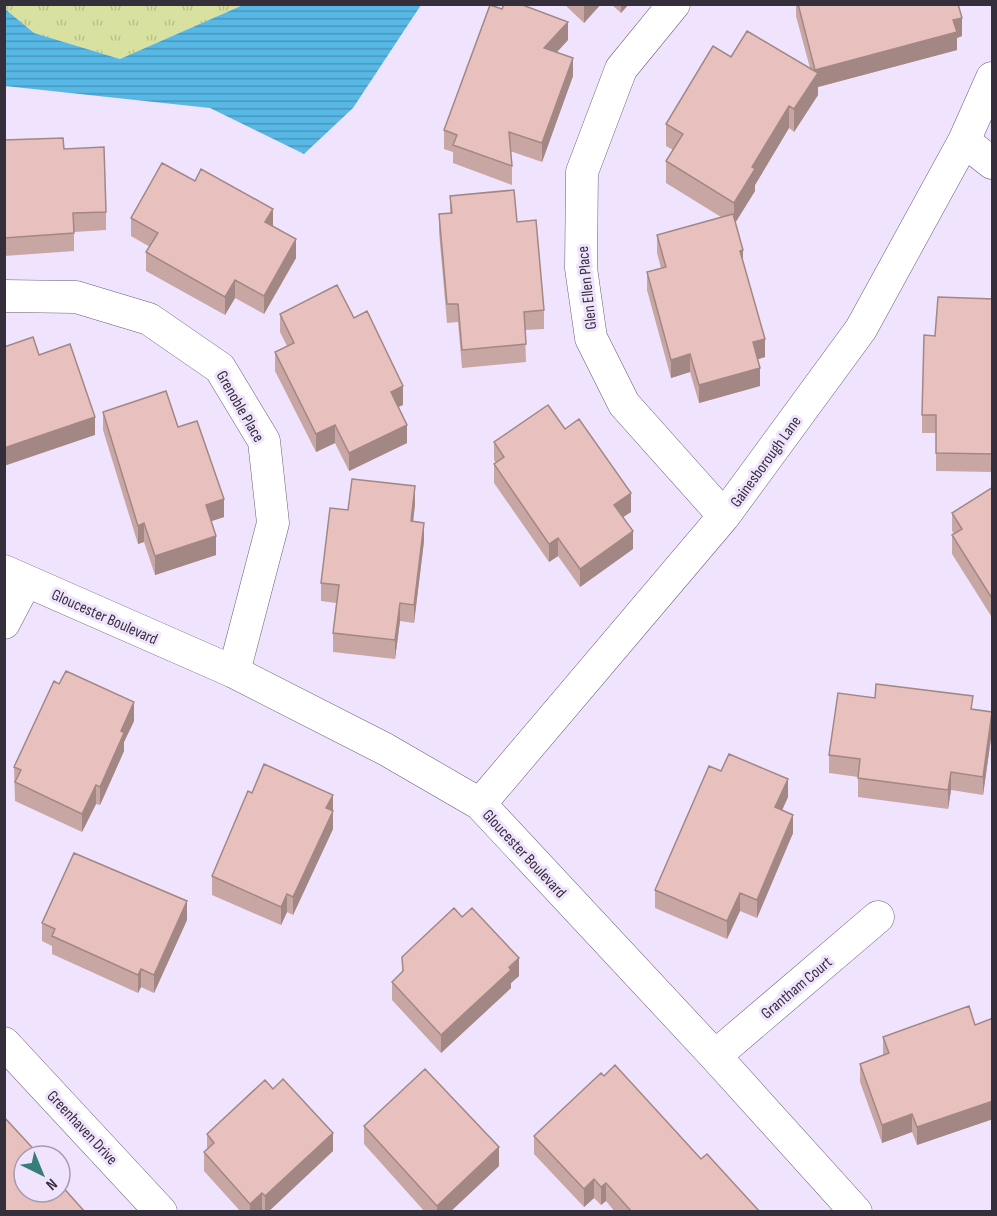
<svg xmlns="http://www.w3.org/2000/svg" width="997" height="1216" font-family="'Sofia Sans Condensed',sans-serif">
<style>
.grass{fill:url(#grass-tufts)}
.water{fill:url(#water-rules)}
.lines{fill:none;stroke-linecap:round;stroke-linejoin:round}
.street-casing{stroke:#6b5d78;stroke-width:33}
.street{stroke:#fff;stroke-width:32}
.wall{fill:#c8a6a3}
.shaded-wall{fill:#a28785}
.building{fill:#e8c1be;stroke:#a28785;stroke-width:1.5}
.labels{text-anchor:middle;stroke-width:6;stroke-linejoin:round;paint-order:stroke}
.street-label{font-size:16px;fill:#352f3b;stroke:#f0e3fd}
</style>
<defs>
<pattern id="grass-tufts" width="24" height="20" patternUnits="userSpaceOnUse" patternTransform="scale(1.5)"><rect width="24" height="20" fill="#d8e19f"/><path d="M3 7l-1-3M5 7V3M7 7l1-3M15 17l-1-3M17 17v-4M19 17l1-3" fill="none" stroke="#bac18a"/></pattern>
<pattern id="water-rules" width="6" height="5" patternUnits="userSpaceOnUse" patternTransform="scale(1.5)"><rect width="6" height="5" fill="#57b8e6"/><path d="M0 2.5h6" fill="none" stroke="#4996bc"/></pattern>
</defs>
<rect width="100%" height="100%" fill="#f0e3fd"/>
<path class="grass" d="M4 5H243L120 59 34 33 5 9Z"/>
<path class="water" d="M243 5H421L353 108 304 154 210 108 5 86V9L34 33 120 59Z"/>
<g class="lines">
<g class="street-casing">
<path id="street" d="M674 4 621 69 582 172 581 268 591 338 624 404 724 516
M964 141 992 163
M4 296 76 297 149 319 220 368 264 441 273 523 234 672
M4 571 234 672 385 749 480 804 715 1056 856 1212
M4 623 26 581
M480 804 724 516 861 329 964 141 992 78
M4 1043 161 1212
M715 1056 878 917"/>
</g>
<use href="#street" class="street"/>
</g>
<path class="wall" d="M564 4H601L584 23Z
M611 4H629L621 13Z
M796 4H958L962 36 957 38V50L818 87V95L794 132 789 128 755 185V191L735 222 743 262 765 357 758 359 760 386 699 403 690 372 671 378 647 290V272L661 268 657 253V235L721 217 666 183V161L673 150 666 146V124L810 68 796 16Z
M568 40 557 52 573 76 542 162 510 151 512 166V185L453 163V152L444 149V130Z
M4 140 64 149 106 212V230L74 232V251L4 256Z
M450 196 517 222 544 310V329L525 330 526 362 462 368 458 322 447 323 439 232V214L450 213Z
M131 218 273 226 296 258 264 314 235 298 225 315 146 271V252L150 247 131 236Z
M993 299V472L936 471V433H922V415L935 336Z
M280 314 354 318 403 405 398 407 407 443 349 471 335 443 316 452 275 371V352L287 346 280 332Z
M103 412 178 427 224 517 211 521 216 555 155 575 144 542 138 544 103 430Z
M565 429 631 512 623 517 633 549 580 587 558 556 549 562 494 483V464L496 463 494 460V442Z
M993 487V619L952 554V535L954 534 952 531V513Z
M415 504 413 522 424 541 414 623 400 621 395 659 333 652V633L336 603 321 601V583L348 510Z
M973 709 992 731 983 795 951 790 948 809 858 797V777L829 773V755Z
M134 721 124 742V751L100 805 96 804 82 832 15 801 14 767Z
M252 793 333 795V829L293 915 287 912 281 925 212 895V876Z
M788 797 782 810 793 833 757 918 740 911 727 939 655 908V890Z
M187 920 154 993 141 987 138 993 52 954V946L42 941V923Z
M402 957 519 976 511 983V988L441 1053 392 1000V982L402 972Z
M993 1018V1119L917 1145 912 1132 882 1143 860 1082V1064L883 1055V1037L975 1025Z
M364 1126 499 1166 450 1212H425L364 1144Z
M207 1134 333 1151 268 1212H241L204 1171V1152L207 1150Z
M534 1136 701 1159 760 1212H615L606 1201 601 1205 594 1198 584 1207 534 1154Z"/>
<path class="shaded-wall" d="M584 4H601L584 23Z
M621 4H629L621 13Z
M962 18V36L957 38V50L818 87V95L794 132V109L815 77V70L953 20Z
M568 22V40L544 66V48Z
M573 58V76L542 162V143Z
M789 106V128L755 185V191L734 225V203L752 167Z
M273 209V227L265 222Z
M296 239V258L264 314V296Z
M743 250V269L740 251Z
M235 280V298L225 315V297Z
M765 339V357L753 361V342Z
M690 354V372L671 378V360Z
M760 368V386L699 403V385Z
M403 386V405L391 410V392Z
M95 417V435L4 466V448Z
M335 425V443L316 452V434Z
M407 425V443L349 471V453Z
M415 486V504L411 540V521Z
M631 493V512L614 523V505Z
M224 499V517L206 523V505Z
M144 523V542L138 544V526Z
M424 523V541L414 623V605Z
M633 531V549L580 587V569Z
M216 536V555L155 575V556Z
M558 538V556L549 562V544Z
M400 603V621L395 659V640Z
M134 702V721L124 742V751L100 805V787L121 731Z
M992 712V731L983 795V777Z
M951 772V790L948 809V790Z
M788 779V797L775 826V807Z
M96 785V804L82 832V814Z
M333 795V829L293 915V897L326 808Z
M793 815V833L757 918V900Z
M740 893V911L727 939V921Z
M287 894V912L281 925V907Z
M187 901V920L154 993V975Z
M519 958V976L511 983V988L441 1053V1035Z
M141 969V987L138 993V975Z
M993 1101V1119L917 1145V1127Z
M912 1114V1132L882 1143V1125Z
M333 1133V1151L268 1212H265V1196Z
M499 1147V1166L450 1212H437V1206Z
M594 1179V1198L584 1207V1189Z
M606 1183V1201L601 1205V1187Z
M262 1193V1211L250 1212V1204Z"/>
<path class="building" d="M504 4H520L568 22 544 48 573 58 542 143 509 132 512 166 453 145 457 135 444 130 490 5 502 9Z
M798 4H958L962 18 953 20 957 32 815 70Z
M747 31 818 73 794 109 789 106 752 167 755 169 734 203 666 161 683 134 666 124 713 46 731 57Z
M63 138 64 149 104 147 106 212 73 213 74 233 4 238V140Z
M162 163 195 181 201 169 273 209 265 222 296 239 264 296 235 280 225 297 146 252 158 233 131 218Z
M514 190 517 222 536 220 544 310 524 312 526 344 462 350 458 304H447L439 214 452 213 450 196Z
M733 214 743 250 740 251 765 339 753 342 760 368 699 385 690 354 671 360 647 272 666 267 657 235Z
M337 285 354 318 367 311 403 386 391 392 407 425 349 453 335 425 316 434 275 352 294 343 280 314Z
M938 297 993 299V454L936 453V415H922L924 335 935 336Z
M33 337 39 355 70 344 95 417 4 448V347Z
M166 391 178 427 197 421 224 499 206 505 216 536 155 556 144 523 138 526 103 412Z
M548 405 565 429 579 419 631 493 614 505 633 531 580 569 558 538 549 544 494 464 504 457 494 442Z
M352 479 415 486 411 521 424 523 414 605 400 603 395 640 333 633 339 585 321 583 330 508 348 510Z
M993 487V600L952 535 962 529 952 513Z
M66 671 134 702 121 731 124 733 100 787 96 785 82 814 15 782 21 770 14 767 54 681 59 684Z
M876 684 973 696 971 709 992 712 983 777 951 772 948 790 858 778 860 759 829 755 838 693 875 698Z
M729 754 788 779 775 807 793 815 757 900 740 893 727 921 655 890 709 766 721 771Z
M264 764 333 795 326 808 333 811 293 897 287 894 281 907 212 876 248 791 252 793Z
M74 853 187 901 154 975 141 969 138 975 52 936 55 929 42 923Z
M454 908 462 917 472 908 519 958 509 967 511 970 441 1035 392 982 403 971 402 957Z
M969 1006 975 1025 993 1018V1101L917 1127 912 1114 882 1125 860 1064 889 1053 883 1037Z
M615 1065 701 1159 707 1154 760 1212H632L606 1183 601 1187 594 1179 584 1189 534 1136 601 1073 604 1076Z
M425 1069 499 1147 437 1206 364 1126Z
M283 1079 333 1133 265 1196 262 1193 250 1204 204 1152 214 1143 207 1134 265 1080 273 1089Z
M4 1117 40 1156H24V1192H60V1184L85 1212H4Z"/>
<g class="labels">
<g class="street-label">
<text transform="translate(586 288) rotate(-96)" y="6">Glen Ellen Place</text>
<text transform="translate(241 406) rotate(60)" y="6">Grenoble Place</text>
<text transform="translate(765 461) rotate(-54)" y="6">Gainesborough Lane</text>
<text transform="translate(105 616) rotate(24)" y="6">Gloucester Boulevard</text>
<text transform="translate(525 853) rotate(47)" y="6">Gloucester Boulevard</text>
<text transform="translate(796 987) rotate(-40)" y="6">Grantham Court</text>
<text transform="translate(83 1127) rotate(47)" y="6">Greenhaven Drive</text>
</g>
</g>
<rect width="997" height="1216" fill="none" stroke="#352f3b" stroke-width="12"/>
<g transform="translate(42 1174) rotate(137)"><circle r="28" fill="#f0e3fd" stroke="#a59baf" stroke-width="1.5"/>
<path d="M0-4.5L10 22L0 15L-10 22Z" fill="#377e78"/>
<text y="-9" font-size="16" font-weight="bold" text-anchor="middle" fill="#352f3b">N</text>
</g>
</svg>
